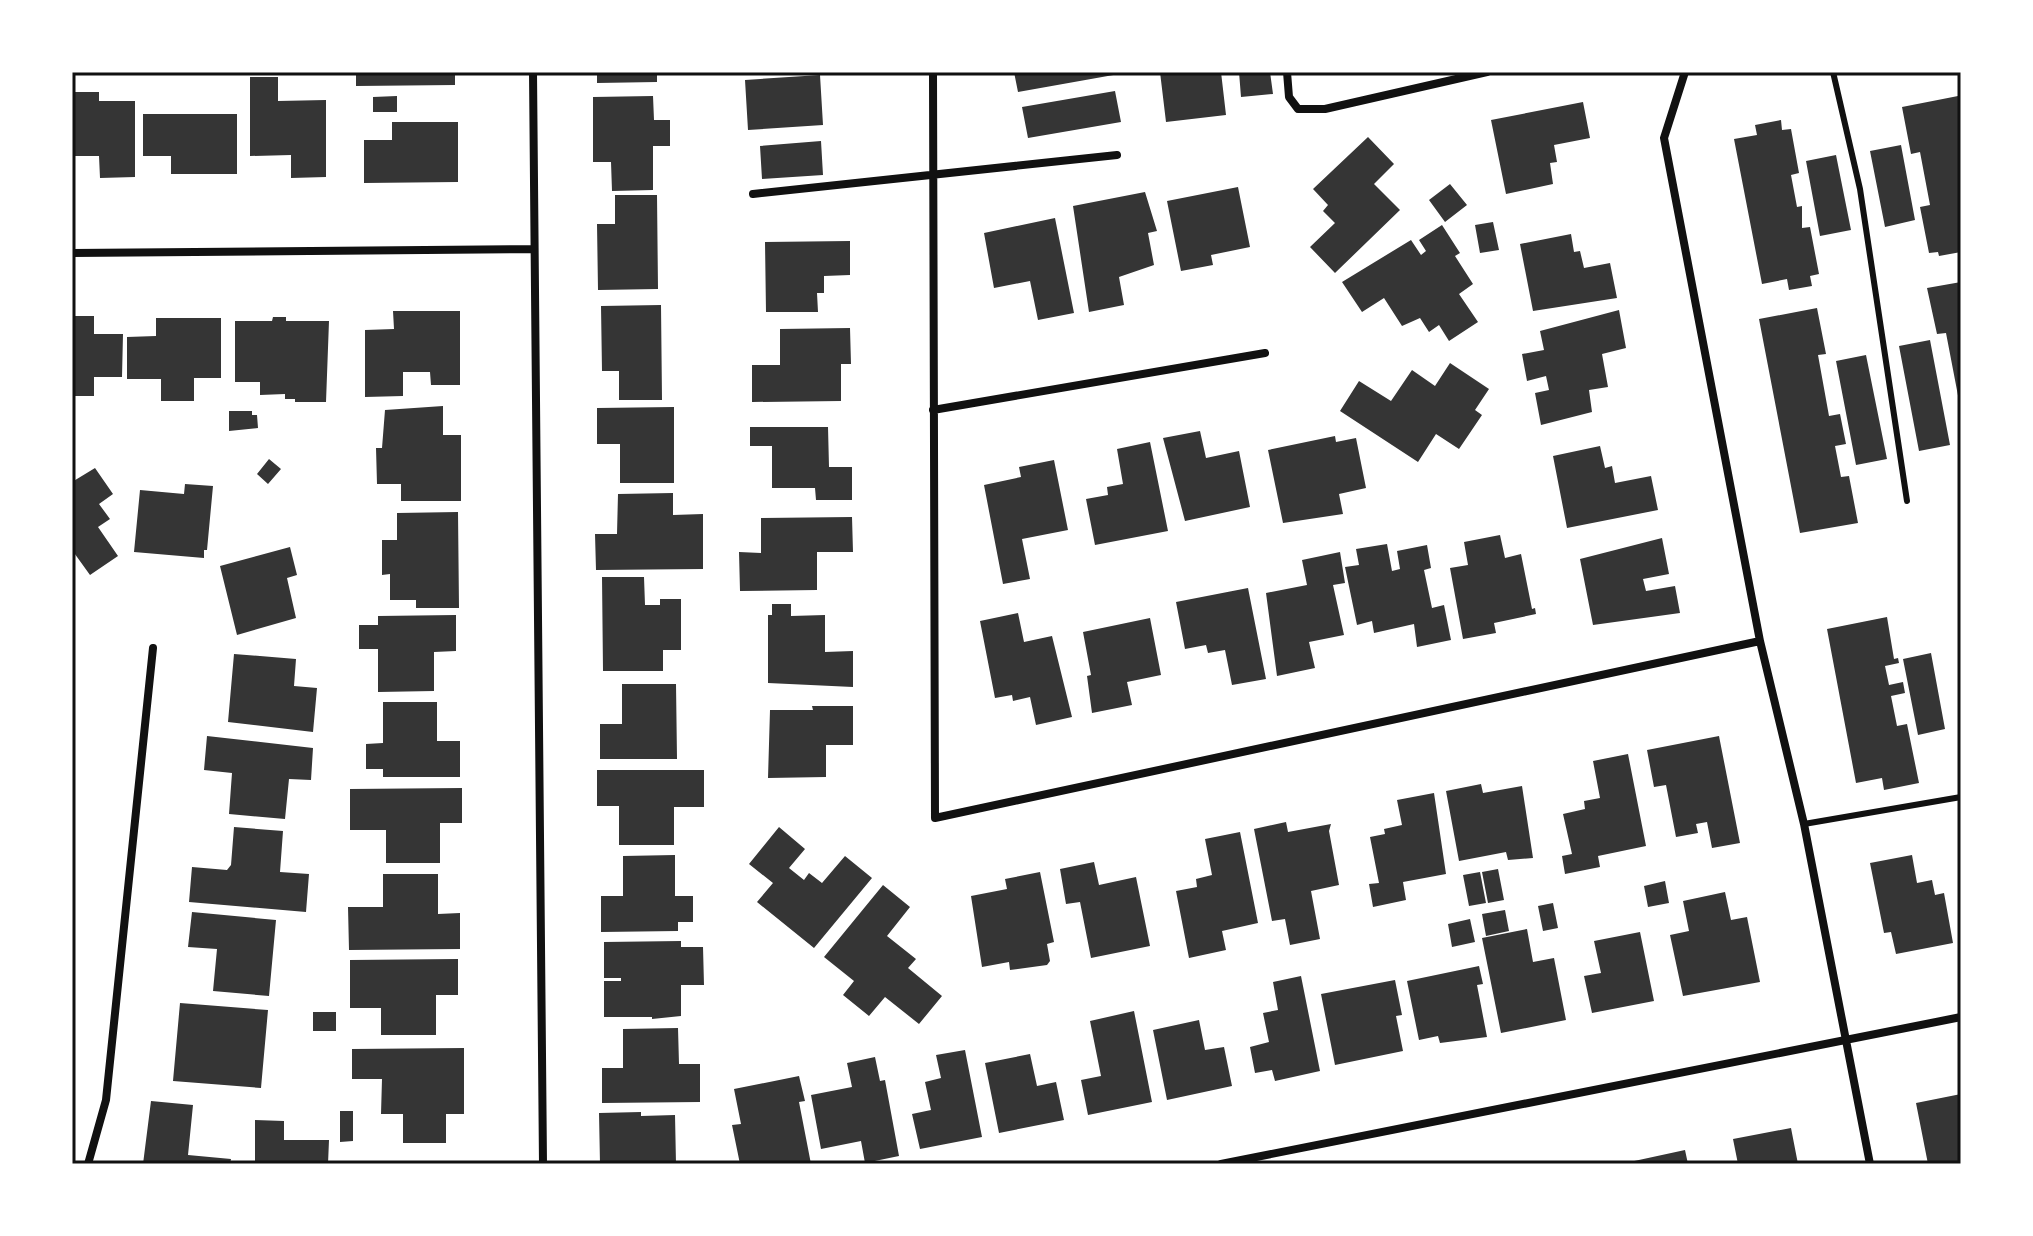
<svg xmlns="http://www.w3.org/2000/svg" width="2033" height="1236" font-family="Poppins,sans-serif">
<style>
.building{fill:#353535}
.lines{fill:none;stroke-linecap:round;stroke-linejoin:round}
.service{stroke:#111;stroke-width:6}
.minor{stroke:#111;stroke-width:8}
.neatline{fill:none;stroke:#111;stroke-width:3}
</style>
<rect width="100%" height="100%" fill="#fff"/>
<path class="building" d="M356 72H455V85L356 86Z
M597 72H657V82L597 83Z
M1014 72H1119V74L1018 92Z
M1160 72H1221L1226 115 1166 122Z
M1239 72H1270L1273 94 1241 97Z
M820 75 823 125 748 130 745 80Z
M250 77H278V101L326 100V177L291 178V155L250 156Z
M1115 91 1121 122 1028 138 1022 107Z
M72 92H99V101H135V177L100 178 99 156H72Z
M397 96V112H373V97Z
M653 96 654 120H670V146H653V190L612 191 611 162H593V97Z
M1958 96 1961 252 1939 256 1938 252 1929 253 1920 207 1930 205 1920 152 1911 154 1902 107Z
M1583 102 1590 138 1554 145 1557 162 1550 163 1553 184 1506 194 1491 120Z
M143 114H237V174H171V156H143Z
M1781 120 1782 130 1791 129 1799 173 1791 175 1797 207 1802 206V228L1810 227 1819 274 1810 276 1812 286 1789 290 1787 279 1762 284 1734 139 1757 135 1755 125Z
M392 122H458V182L364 183V140H392Z
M1368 137 1394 164 1374 184 1400 210 1335 273 1310 247 1335 223 1323 211 1328 205 1313 189Z
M821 141 823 175 762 179 760 146Z
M1901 145 1915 220 1885 227 1870 151Z
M1836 155 1851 230 1820 236 1806 161Z
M1450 184 1467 205 1445 222 1429 200Z
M1238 187 1250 247 1211 255 1213 265 1181 271 1167 201Z
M1145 192 1157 231 1148 233 1154 265 1119 277 1124 305 1089 312 1073 206Z
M615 195H657L658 289 598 290 597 224H615Z
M1055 218 1074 313 1038 320 1030 281 994 288 984 233Z
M1493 222 1499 250 1480 253 1475 225Z
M1442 225 1460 253 1455 256 1473 284 1459 294 1478 322 1449 341 1439 325 1429 332 1420 318 1402 326 1384 298 1362 312 1342 282 1411 240 1421 255 1426 251 1419 240Z
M1571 234 1574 252 1580 251 1584 268 1610 263 1617 298 1533 311 1520 244Z
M850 241V275L824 276V293H817L818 312H766L765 242Z
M1961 282V405L1960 406 1946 333 1937 334 1927 288Z
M661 305 662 400H619V371H602L601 306Z
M1817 308 1826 354 1818 355 1829 416 1840 414 1846 444 1835 446 1841 477 1849 476 1858 523 1800 533 1759 319Z
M1619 310 1626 348 1602 354 1608 387 1589 390 1592 412 1541 425 1535 393 1549 390 1546 376 1527 381 1522 354 1544 350 1540 331Z
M393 311H460V385H431L430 372H403V396L365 397V330L394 329Z
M72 316H94V334H123L122 377H94V396H72Z
M273 317H286V321H329L326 402H295V399H285V394L260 395V382H235V321H272Z
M156 318H221V378H194V401H161V379H127V337L156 336Z
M850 328 851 364H841V401L752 402V365H780V329Z
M1930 340 1950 445 1919 451 1899 346Z
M1866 355 1887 459 1856 465 1836 361Z
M1450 363 1489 389 1475 410 1482 415 1459 449 1436 434 1418 462 1340 411 1359 381 1391 401 1412 370 1435 386Z
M443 406V435H461V501H401V484H377L376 448H382L385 410Z
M674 407V483H620V444H597V408Z
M229 411H252V415H257L258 428 229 431Z
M750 427H828L829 467H852V500H816L815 488H772V446H750Z
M1200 431 1206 458 1239 451 1250 507 1185 521 1163 438Z
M1335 436 1336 442 1356 438 1366 488 1339 494 1343 514 1283 523 1268 450Z
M1150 442 1168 531 1095 545 1086 499 1108 495 1107 487 1123 484 1117 449Z
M1600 446 1605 468 1612 466 1615 483 1651 476 1658 510 1567 528 1553 456Z
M269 459 281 469 268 484 257 474Z
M1054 460 1068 530 1022 539 1030 579 1003 584 984 485 1021 477 1019 467Z
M95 468 113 494 99 504 110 519 98 527 118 556 90 575 72 550V482Z
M185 484 213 486 207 550H204V558L134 552 140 490 184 494Z
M673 493V515L703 514V569L596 570 595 534H617L618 494Z
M458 512 459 608H416V600H390V574L382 575V540H397V513Z
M852 517 853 552H817V590L740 591 739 552 761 553V518Z
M1500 535 1505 558 1521 554 1532 609 1535 608 1536 614 1494 623 1496 633 1463 639 1450 568 1468 565 1464 542Z
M1662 538 1669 574 1643 579 1646 591 1675 586 1680 613 1593 625 1580 559Z
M1387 544 1392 571 1400 569 1397 551 1427 545 1431 568 1424 570 1432 608 1444 605 1451 640 1417 647 1414 624 1374 633 1372 621 1357 625 1345 567 1359 565 1356 549Z
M290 547 297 575 287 578 296 618 237 635 220 566Z
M1340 552 1345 583 1333 585 1344 635 1309 642 1315 668 1277 676 1266 593 1307 585 1302 560Z
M602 577H644L645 605H660V599H681V650H663V671H603Z
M1248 588 1266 679 1232 685 1225 650 1208 653 1206 645 1185 649 1176 602Z
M772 604H791V616L825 615V652L853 651V687L768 683V615H772Z
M1018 613 1024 642 1052 636 1072 717 1036 725 1030 697 1013 701 1012 695 995 698 980 621Z
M456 615V651L434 652V691L378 692V649H359V625H378V616Z
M1887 617 1894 659 1898 658 1899 663 1885 666 1889 685 1903 682 1905 693 1891 696 1897 726 1907 724 1919 783 1884 790 1882 778 1856 783 1827 629Z
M1150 618 1161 675 1127 682 1132 705 1092 713 1087 676 1091 675 1083 632Z
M1931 653 1945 729 1918 735 1903 659Z
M234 654 296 659 294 686 317 688 313 732 228 722Z
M622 684H676L677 759H600V724H622Z
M383 702H437V741H460V777H383V769H366V744L383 743Z
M812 706H853V745H826V777L768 778 770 710H813Z
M207 736 313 748 311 780 289 779 285 819 229 814 232 773 204 770Z
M1719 736 1740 843 1712 848 1707 822 1696 824 1698 833 1676 837 1666 785 1654 787 1647 750Z
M1628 754 1646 846 1598 856 1600 867 1565 874 1562 856 1572 854 1563 814 1585 809 1584 801 1600 798 1593 761Z
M597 770H704V807H674V845H619V806H597Z
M1481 784 1483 793 1522 786 1533 858 1508 860 1506 852 1459 861 1446 791Z
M462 788V823H440V863H386V830H350V789Z
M1434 793 1446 874 1403 882 1406 900 1373 907 1369 884 1379 883 1370 837 1385 834 1384 829 1402 825 1397 800Z
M1286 822 1288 832 1331 824 1329 831 1339 885 1311 891 1320 939 1290 945 1285 919 1272 921 1254 829Z
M234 827 283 831 280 872 309 874 306 912 189 902 192 867 227 870 231 865Z
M779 827 805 849 789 868 804 880 809 873 822 883 845 856 872 878 814 948 757 902 773 883 749 864Z
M1240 832 1258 923 1222 931 1226 950 1189 958 1176 891 1197 887 1196 879 1212 875 1205 839Z
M675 855V896H693V922H678V931L601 932V896H623V856Z
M1912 855 1917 883 1932 880 1935 895 1944 893 1953 943 1896 954 1891 932 1884 933 1870 863Z
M1094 862 1099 885 1136 877 1150 946 1091 958 1080 902 1066 904 1060 869Z
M1498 869 1504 900 1488 903 1482 872Z
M1040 872 1054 942 1047 944 1050 961 1047 965 1010 970 1009 962 982 967 971 896 1007 889 1005 879Z
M1480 872 1486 903 1469 906 1463 875Z
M383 874H438V914L460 913V949L349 950 348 907H383Z
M1665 881 1669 903 1648 907 1644 886Z
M883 885 910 907 887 936 916 959 908 968 942 996 919 1024 885 997 869 1016 843 995 854 981 824 957Z
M1725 892 1731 920 1747 917 1760 982 1683 996 1670 935 1689 931 1683 901Z
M1553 903 1558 928 1543 931 1538 906Z
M1505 910 1509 931 1486 936 1482 914Z
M192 912 276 920 269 996 213 991 217 949 188 947Z
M1470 919 1475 942 1452 947 1448 924Z
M1527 929 1533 962 1554 958 1566 1020 1501 1033 1482 938Z
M1640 932 1654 1001 1592 1013 1584 976 1601 973 1594 941Z
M681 941V947H703L704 985H681V1016L652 1019V1017H604V981H621V978H604V942Z
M458 959V995H436V1035H381V1008H350V960Z
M1479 966 1483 984 1477 985 1487 1037 1440 1043 1438 1036 1419 1040 1407 981Z
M1301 976 1320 1071 1275 1081 1272 1070 1255 1073 1250 1047 1269 1042 1263 1013 1278 1010 1273 982Z
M1395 980 1402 1015 1396 1016 1403 1051 1335 1065 1321 994Z
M180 1003 268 1010 261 1088 173 1081Z
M1134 1011 1152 1102 1088 1115 1081 1080 1101 1076 1090 1021Z
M313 1012H336V1031H313Z
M1199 1020 1205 1050 1224 1047 1232 1086 1167 1100 1153 1030Z
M678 1028 679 1064H700V1102L602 1103V1068H623V1029Z
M464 1048V1114H446V1143H403V1114H381L382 1079H352V1049Z
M965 1050 982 1137 920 1149 912 1114 931 1110 925 1082 941 1078 936 1055Z
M1030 1054 1037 1086 1056 1082 1064 1120 999 1133 985 1063Z
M875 1057 880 1081 885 1080 899 1156 865 1163 861 1141 821 1149 811 1095 852 1087 847 1063Z
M799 1076 805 1101 799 1102 811 1164H740L732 1125 741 1124 734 1089Z
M1961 1094V1164H1928L1916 1103Z
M151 1101 193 1105 188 1155 231 1159 230 1164H143Z
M340 1111H353V1141L340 1142Z
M641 1112V1116L675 1115 676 1164H600L599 1113Z
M255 1120 284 1121V1140H329L328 1164H255Z
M1791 1128 1798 1164H1738L1733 1139Z
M1685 1150 1688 1164H1625V1163Z"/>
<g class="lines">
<path class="service" d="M1833 72 1860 189 1907 501
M1804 824 1961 797"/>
<path class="minor" d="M533 72 543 1164
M933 72 935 818 1760 641
M1287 72 1289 97 1298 109H1325L1487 72
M1685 72 1664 138 1760 641 1804 824 1870 1164
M753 194 1117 155
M72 253 533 249
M933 410 1265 353
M88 1164 106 1100 153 648
M1221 1164 1961 1017"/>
</g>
<rect width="2033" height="1236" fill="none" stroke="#ffffff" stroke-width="148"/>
<rect x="74" y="74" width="1885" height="1088" class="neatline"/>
</svg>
